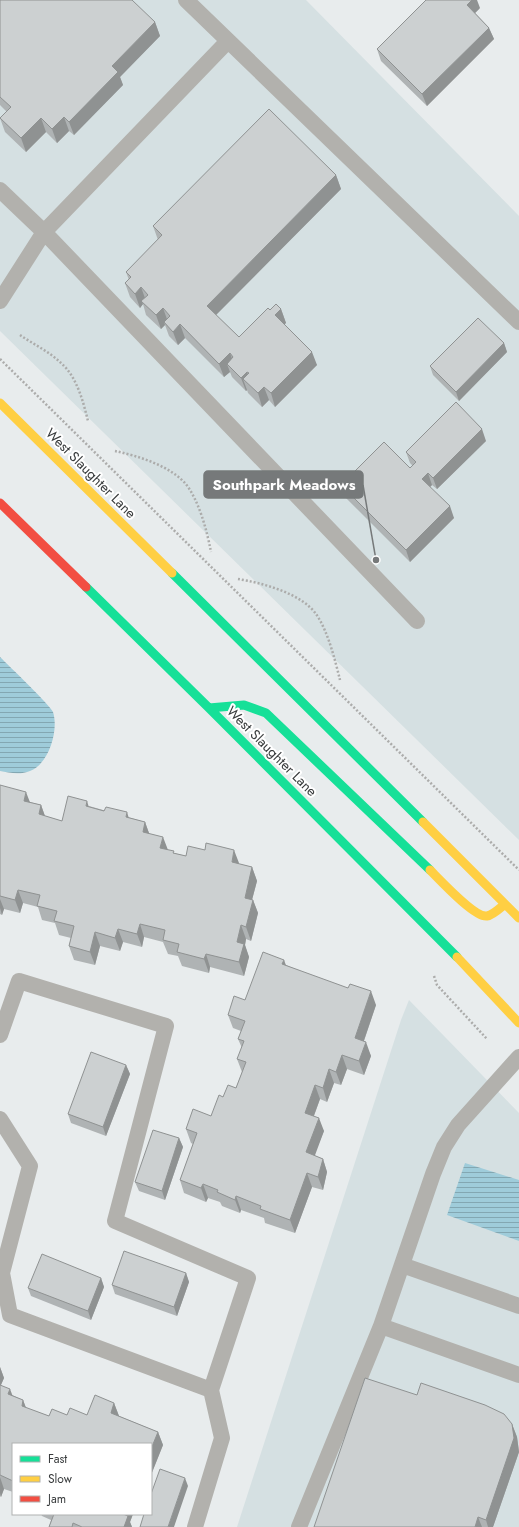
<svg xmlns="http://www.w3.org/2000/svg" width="519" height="1527" font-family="Jost,sans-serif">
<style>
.built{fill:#d5e0e2}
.water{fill:url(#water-rules)}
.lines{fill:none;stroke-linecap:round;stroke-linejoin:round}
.path{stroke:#acacab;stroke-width:2.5;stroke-dasharray:2 2;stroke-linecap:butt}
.lane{stroke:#b2b1ad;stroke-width:16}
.fast{stroke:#16e098;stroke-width:9}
.slow{stroke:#ffcf43;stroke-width:9}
.jam{stroke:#f24e42;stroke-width:9}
.wall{fill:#afb3b4}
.shaded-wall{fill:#8f9292}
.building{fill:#ccd0d1;stroke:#8f9292}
.labels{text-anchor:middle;stroke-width:4;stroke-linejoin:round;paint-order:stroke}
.street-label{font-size:14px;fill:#383b3c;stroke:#fff}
.leader{fill:none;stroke:#76797a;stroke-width:1.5}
.callout-dot{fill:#76797a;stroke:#fff;stroke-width:1.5}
.callout{fill:#76797a;stroke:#76797a;stroke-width:1.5}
.callout-label{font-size:15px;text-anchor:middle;font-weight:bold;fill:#fff}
</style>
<defs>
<pattern id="water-rules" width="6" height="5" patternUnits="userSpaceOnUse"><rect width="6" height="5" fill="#9fccda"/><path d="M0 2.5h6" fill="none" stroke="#83a7b2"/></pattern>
</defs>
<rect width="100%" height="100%" fill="#e8eced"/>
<path class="built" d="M0 0H306L519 216V840L0 331Z
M409 1000 519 1113V1527H237L401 1020Z"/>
<path class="water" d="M0 657C8 665 51 706 53 712 59 730 49 764 30 771 21 775 9 773 0 771Z
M465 1163 519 1180V1241L447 1215Z"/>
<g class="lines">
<path class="path" d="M20 335C33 344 50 352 61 363 77 377 83 401 88 421
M0 359 519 870
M115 451C138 456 168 465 185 483 199 500 207 531 211 552
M238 579C262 583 301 593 316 614 328 631 335 660 340 680
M434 976 437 985 487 1039"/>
<path class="lane" d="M186 0 519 322
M0 190 44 232 227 42
M0 301 44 232 417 621
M0 1035 19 981 166 1026 115 1221 248 1278 211 1390 222 1438 195 1527
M519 1057 458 1125 444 1147 433 1174 381 1326 519 1375
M0 1119 30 1166 2 1273 10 1315 211 1390
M402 1265 519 1306
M299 1527 381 1326"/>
<path class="fast" d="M172 573 423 822
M86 587 209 708 457 957
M209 708 244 705 266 713 430 870"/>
<path class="slow" d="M0 403 172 573
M423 822 519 918
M430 870C440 880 475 918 487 916 493 915 500 908 505 904
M457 957 519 1023"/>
<path class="jam" d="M0 503 86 587"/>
</g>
<path class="wall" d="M0 0 155 22 160 36 120 77 123 85 74 135 69 131 57 143 46 132 26 152 5 132 0 118 7 112 0 105Z
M480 8 475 13 489 28 494 39 427 106 381 61 377 49Z
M336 175 341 189 216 315 239 337 270 310 281 309 286 323 284 324 317 365 275 407 269 400 262 407 248 393 247 390 246 391 232 377 230 372 224 377 185 338 178 345 169 336 165 325 161 329 146 315 143 304 140 308 130 297 125 283 129 280 126 272 158 240 153 226Z
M504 343 507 352 459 401 433 375 430 366Z
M486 441 437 489 432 485 430 487 454 518 410 562 345 497 341 485 410 468 413 466 410 463 406 452Z
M0 785 30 802 41 805 45 816 62 821 89 806 145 822 149 833 167 850 174 853 186 856 239 863V864L252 867 257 881 252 900H253L258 913 251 941 246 939 245 945 249 957 244 976 210 967 209 973 182 966 178 956 168 954 163 942 144 937 142 947 123 942 120 951 100 946 95 965 74 960 69 946 71 938 59 935 55 923 42 920 38 907 23 903 20 913 4 909 2 915 0 914Z
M284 960 286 965 376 1005 364 1041 371 1056 364 1075 347 1069 341 1085 334 1083 327 1102 320 1099 314 1116 324 1131 314 1155 323 1159 327 1172 323 1190 312 1187 295 1233 265 1223 264 1218 241 1210 240 1213 222 1206 220 1202 208 1198 206 1202 184 1193 180 1180 193 1144 191 1143 186 1129 211 1116 223 1097 236 1088 242 1072 237 1059 242 1048 238 1039 241 1031 233 1028 228 1015 245 1000Z
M126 1065 130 1074 106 1136 71 1123 68 1114Z
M179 1138 183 1147 165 1200 139 1191 135 1182Z
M186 1273 189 1282 177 1316 115 1294 112 1285Z
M101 1278 104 1287 91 1320 31 1296 28 1288Z
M0 1367 4 1378 1 1385 12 1395 23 1400 26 1408 49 1416 67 1415H87L114 1403 119 1416 158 1432 163 1445 151 1475V1444H13V1492L4 1489 1 1497 0 1496Z
M417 1395 512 1424 517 1437 519 1452 493 1527H314Z
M41 1514H135V1515L133 1514 130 1522 132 1527H49L51 1520 42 1516Z"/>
<path class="shaded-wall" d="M472 0H477L480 8 471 17 467 5Z
M155 22 160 36 120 77 123 85 74 135 69 122 112 66Z
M489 28 494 39 427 106 422 94Z
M64 117 69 131 57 143 52 129Z
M41 118 46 132 26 152 21 138Z
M336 175 341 189 212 319 207 306Z
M141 287 146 301H141L143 304 140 308 135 294Z
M163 308 168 322H164L165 325 161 329 156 315Z
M281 309 286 323 280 329 275 315Z
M180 324 185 338 178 345 173 332Z
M504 343 507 352 459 401 456 392Z
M312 352 317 365 275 407 271 393Z
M230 353 235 367 227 364 230 372 224 377 219 364Z
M247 372 252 385 243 379 247 390 246 391 241 378Z
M264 387 269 400 262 407 258 393Z
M482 429 486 441 437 489 433 478Z
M428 473 432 485 427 490 422 479Z
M450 506 454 518 410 562 406 550Z
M26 792 31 805 24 801Z
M87 801 91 814 86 806Z
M41 805 46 819 39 814Z
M127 812 131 825 126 817Z
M145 822 150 836 143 832Z
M163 837 168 850 160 848Z
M234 850 239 863 236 876 232 862Z
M252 867 257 881 249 911 245 898Z
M18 890 23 903 20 913 15 900Z
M0 899 4 909 2 915 0 908Z
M253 900 258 913 251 941 246 927Z
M140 924 144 937 142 947 137 934Z
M241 925 246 939 245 945 249 957 244 976 239 962 237 942Z
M118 929 123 942 120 951 115 938Z
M95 932 100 946 95 965 90 952Z
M206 954 210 967 209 973 204 959Z
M284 960 288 973 282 964Z
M371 991 376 1005 360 1052 355 1038Z
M366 1042 371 1056 364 1075 359 1061Z
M342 1055 347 1069 341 1085 336 1072Z
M126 1065 130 1074 106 1136 103 1127Z
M329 1069 334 1083 327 1102 323 1088Z
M315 1085 320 1099 310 1126 305 1113Z
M319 1118 324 1131 311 1166 306 1152Z
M179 1138 183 1147 165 1200 162 1191Z
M323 1159 327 1172 323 1190 318 1177Z
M307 1173 312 1187 295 1233 290 1220Z
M203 1184 208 1198 206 1202 201 1188Z
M236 1196 241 1210 240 1213 235 1200Z
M186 1273 189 1282 177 1316 174 1307Z
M101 1278 104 1287 91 1320 88 1311Z
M0 1367 4 1378 0 1387Z
M10 1389 15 1402 8 1394Z
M23 1400 28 1413 22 1406Z
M114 1403 119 1416 116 1427 111 1413Z
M512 1424 517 1437 519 1452 493 1527H488L486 1520Z
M158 1432 163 1445 151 1475V1449Z
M0 1477 4 1489 1 1497 0 1493Z
M185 1478 188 1486 174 1527H168Z
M123 1514H133L130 1522 132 1527H124Z
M478 1517 482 1527H475Z"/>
<path class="building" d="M0 0H132L155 22 112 66 118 72 69 122 64 117 52 129 41 118 21 138 0 118 11 107 0 97Z
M426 0H472L467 5 489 28 422 94 377 49Z
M269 109 336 175 207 306 239 337 268 308 270 310 276 304 281 309 275 315 312 352 271 393 264 387 258 393 243 379 249 373 247 372 241 378 227 364 233 357 230 353 219 364 180 324 173 332 164 322 170 316 163 308 156 315 141 301 148 295 141 287 135 294 125 283 131 277 126 272 162 235 153 226Z
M478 318 504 343 456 392 430 366Z
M456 402 482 429 433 478 428 473 422 479 450 506 406 550 341 485 384 442 410 468 416 462 406 452Z
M0 785 26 792 24 801 41 805 39 814 62 821 68 796 87 801 86 806 104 811 106 807 127 812 126 817 145 822 143 832 163 837 160 848 174 851 173 853 186 856 188 846 205 850 206 843 234 850 232 862 252 867 245 898 253 900 246 927 241 925 237 942 244 944 239 962 206 954 204 959 177 952 179 944 163 940 165 930 140 924 137 934 118 929 115 938 95 932 90 952 69 946 74 926 54 921 57 911 37 906 40 895 18 890 15 900 0 896Z
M263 952 284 960 282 964 348 988 350 984 371 991 355 1038 366 1042 359 1061 342 1055 336 1072 329 1069 323 1088 315 1085 305 1113 319 1118 306 1152 323 1159 318 1177 307 1173 290 1220 260 1209 261 1206 236 1196 235 1200 217 1192 218 1190 203 1184 201 1188 180 1180 197 1133 186 1129 193 1109 211 1116 219 1095 223 1097 228 1085 236 1088 246 1062 237 1059 244 1041 238 1039 245 1021 228 1015 234 996 245 1000Z
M91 1052 126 1065 103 1127 68 1114Z
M153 1130 179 1138 162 1191 135 1182Z
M124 1251 186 1273 174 1307 112 1285Z
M42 1254 101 1278 88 1311 28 1288Z
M365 1378 417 1395 421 1383 485 1405 504 1414 512 1424 514 1438 486 1520 478 1517 475 1527H314Z
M0 1385 10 1389 8 1394 23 1400 22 1406 49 1416 52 1409 67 1415 70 1408 87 1415 95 1395 114 1403 111 1413 158 1432 151 1449V1444H13V1481L0 1475Z
M160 1469 185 1478 168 1527H140L144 1514H151V1494Z
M54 1514H123L128 1516 124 1527H82L73 1523 72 1527H49Z"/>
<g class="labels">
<g class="street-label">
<text transform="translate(91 473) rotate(45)" y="5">West Slaughter Lane</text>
<text transform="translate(272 751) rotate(45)" y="5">West Slaughter Lane</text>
</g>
</g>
<path class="leader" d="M376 560L363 485"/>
<circle class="callout-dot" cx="376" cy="560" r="4"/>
<rect class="callout" x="204" y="471" width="159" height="27" rx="4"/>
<g class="callout-label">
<text x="284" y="490">Southpark Meadows</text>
</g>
<rect x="12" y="1443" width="140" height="72" fill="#ffffff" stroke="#afb1b1"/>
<rect x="20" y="1456" width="20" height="6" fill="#16e098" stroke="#afb1b1"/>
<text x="48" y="1463" font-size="12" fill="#383b3c">Fast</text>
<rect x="20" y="1476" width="20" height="6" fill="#ffcf43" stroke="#afb1b1"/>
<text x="48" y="1483" font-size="12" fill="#383b3c">Slow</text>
<rect x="20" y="1496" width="20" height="6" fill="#f24e42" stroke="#afb1b1"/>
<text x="48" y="1503" font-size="12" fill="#383b3c">Jam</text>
</svg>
